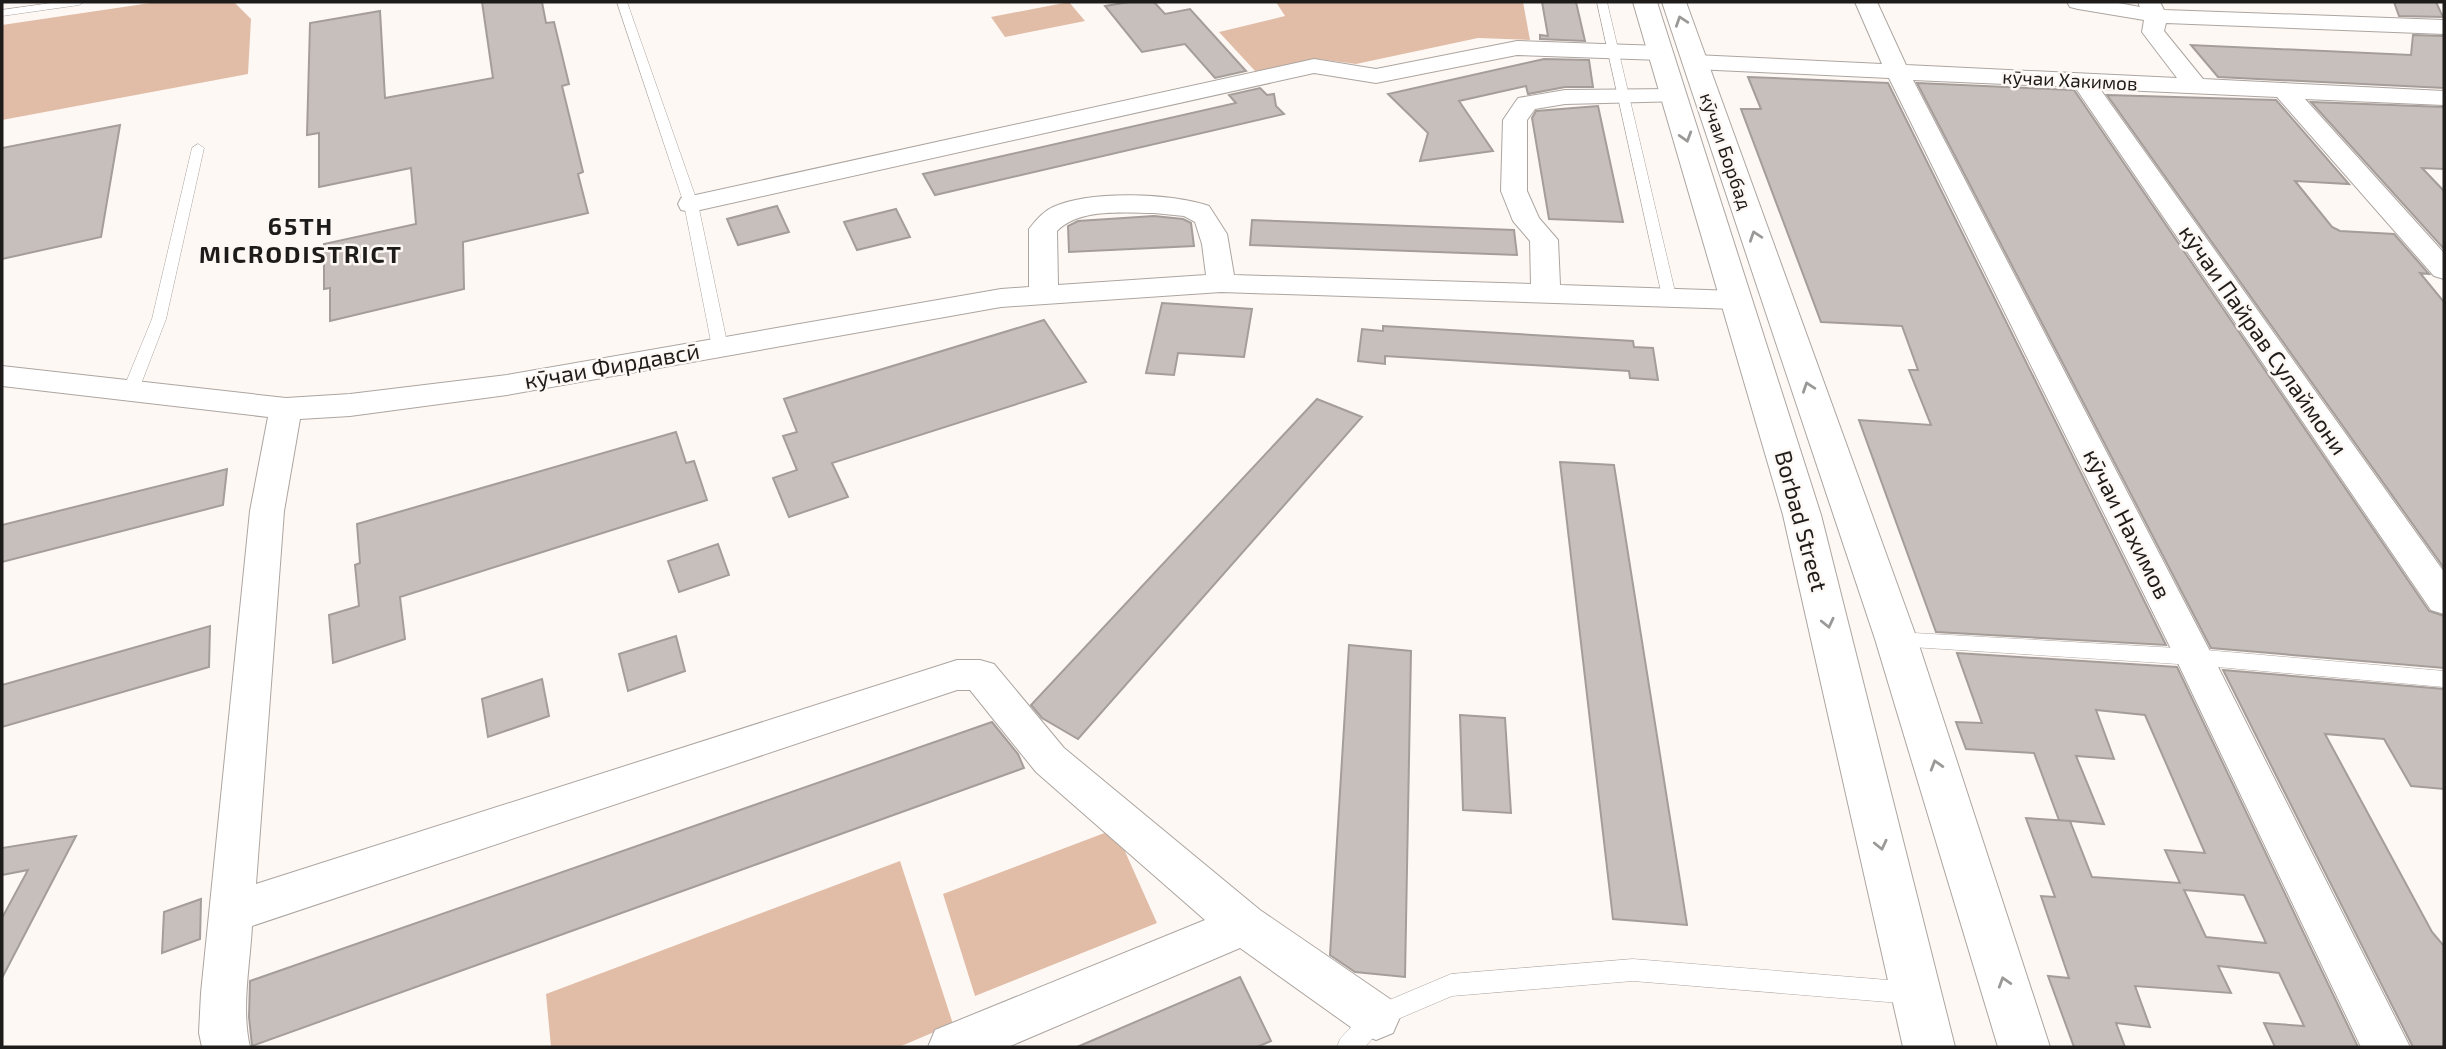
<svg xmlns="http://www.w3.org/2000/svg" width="2446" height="1049" font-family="'Exo 2',sans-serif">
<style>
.green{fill:#e1bda7}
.building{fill:#c7bfbb;stroke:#a49d99;stroke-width:2;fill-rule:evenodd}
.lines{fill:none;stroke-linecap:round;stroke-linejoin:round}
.lane-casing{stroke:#aca5a0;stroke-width:1}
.street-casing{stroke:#aca5a0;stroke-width:2}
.secondary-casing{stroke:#aca5a0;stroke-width:2}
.lane{fill:#fff;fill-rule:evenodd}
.street{fill:#fff;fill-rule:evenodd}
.secondary{fill:#fff;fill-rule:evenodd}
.oneway{stroke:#9a9998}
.labels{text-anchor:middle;stroke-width:5;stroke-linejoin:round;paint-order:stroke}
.far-street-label{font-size:19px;fill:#1e1c1a;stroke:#fef8f5}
.street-label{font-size:23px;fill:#1e1c1a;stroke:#fef8f5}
.far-district-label{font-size:24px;font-weight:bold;letter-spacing:2px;fill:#1e1c1a;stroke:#fef8f5}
</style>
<rect width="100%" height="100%" fill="#fef8f5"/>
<path class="green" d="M157 2H234L251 19 248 74 2 120V25Z
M1069 2 1085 21 1005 37 991 17Z
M1276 2H1523L1530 40 1478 38 1356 64 1318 59 1256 72 1219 32 1285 16Z
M1115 829 1157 923 975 996 943 894Z
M900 861 953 1024 899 1047H551L546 994Z"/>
<path class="building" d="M482 2H542L546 23 554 22 569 84 562 86 583 172 578 174 588 213 463 242 464 289 330 321V288L324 289V244L416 224 411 168 319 187V133L307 135 310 23 380 11 385 98 493 78Z
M1130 2H1154L1165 14 1190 9 1246 71 1215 78 1185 44 1142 52 1105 6Z
M1542 2H1576L1585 41 1540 39V35L1548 36Z
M2394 2H2436L2443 17 2399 16Z
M2413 35 2444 36V88L2218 77 2191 45 2411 55Z
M1544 59 1589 60 1593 87H1565L1528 94 1526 86 1459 101 1493 151 1420 161 1428 133 1388 94Z
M1748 77 1888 83 2166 645 1936 632 1859 420 1931 425 1909 370H1918L1902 326 1821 322 1741 109H1761Z
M1917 83 2074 90 2429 611 2444 616V668L2211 648Z
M1260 88 1267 95 1274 94 1276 106 1284 114 935 195 923 174 1236 103 1229 95Z
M2107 95 2276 100 2349 184 2295 181 2332 227 2340 231 2394 234 2429 274 2420 273 2444 302V568Z
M2311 102 2444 107V169L2422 168 2444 191V249Z
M1598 106 1623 222 1549 219 1532 118 1536 111Z
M120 125 101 237 2 259V148Z
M777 206 789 232 738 245 727 219Z
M896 209 910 237 857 250 844 222Z
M1154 216 1183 219 1191 223 1194 246 1069 252 1068 226 1078 221Z
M1252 220 1514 230 1517 255 1250 245Z
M1162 303 1252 309 1244 357 1178 353 1174 375 1146 373Z
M1044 320 1086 382 832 463 848 497 789 517 773 478 797 470 783 436 797 432 784 399Z
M1383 326 1633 341 1634 347 1653 348 1658 380 1630 378 1629 371 1385 356V364L1358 361 1362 329 1383 331Z
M1317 399 1362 417 1078 739 1042 718 1031 705Z
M676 432 686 463 694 461 707 500 400 597 405 639 333 663 329 615 359 606 355 565 360 563 357 524Z
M1560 462 1614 465 1687 925 1613 919Z
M227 469 223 505 2 562V525Z
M718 544 729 575 679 592 668 561Z
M210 626 209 667 2 727V685Z
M676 636 685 671 628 691 619 654Z
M1349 645 1411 651 1405 977 1355 972 1330 955Z
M1957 653 2177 667 2358 1047H2275L2264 1023 2304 1026 2279 973 2218 966 2231 993 2135 986 2150 1027 2116 1023 2125 1047H2074L2048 976 2069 978 2041 896 2055 897 2026 818 2070 821 2059 820 2034 753 1966 749 1956 722 1982 723ZM2096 710 2145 715 2205 853 2165 850 2180 883 2092 877 2070 821 2104 824 2076 756 2114 759ZM2184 890 2244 895 2266 943 2206 937Z
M2223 670 2444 689V789L2411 786 2384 739 2325 734 2432 932 2444 946V1047H2413Z
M542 679 549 716 488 737 482 699Z
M1460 715 1505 718 1511 813 1463 810Z
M992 722 1018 754 1024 768 252 1046 249 1017 250 981Z
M76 836 2 978V918L28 870 2 875V848Z
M201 899 200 939 162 953 164 912Z
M1240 977 1271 1041 1257 1047H1077Z"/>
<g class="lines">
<g class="lane-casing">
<path id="lane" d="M58 2H84L79 5 2 16V10Z
M617 2H627L698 204 728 347 725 350H715L712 347 684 204Z
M1597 2H1607L1676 296 1674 299H1664L1662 296Z
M198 144 204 148 166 319 138 392 130 397 124 396 122 392 152 319 192 148Z
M1896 632 2194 649 2444 671V687L2194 665 1896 646 1889 644 1887 639 1889 634Z
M1633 959 1912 982 1920 985 1924 993 1920 1001 1912 1004 1633 981 1452 996 1384 1025 1365 1047H1337L1340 1039 1368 1009 1451 974Z"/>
</g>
<g class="street-casing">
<path id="street" d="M1855 2H1877L1906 65 2177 78 2142 32 2144 20 2078 9 2070 7 2067 2H2113L2140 7 2138 2H2160L2164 10 2444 20V34L2166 23 2164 31 2203 79 2444 91V105L2305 99 2444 253V279L2434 276 2277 97 2100 89 2444 572V614L2431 610 2075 87 1913 80 2213 657 2410 1047H2361L2175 657 1889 78 1695 69 1687 67 1683 62 1687 57 1695 55 1882 64Z
M1517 41 1661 46 1669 48 1673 53 1669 58 1661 60 1517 55 1376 83 1314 73 691 212 681 210 678 204 681 198 691 196 1314 59 1376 69Z
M1674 89 1683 91 1686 96 1683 101 1565 104 1535 109 1527 120V191L1539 218 1558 240 1560 285 1736 291 1746 294 1751 300 1746 306 1736 309 1221 292 1001 307 507 395 350 416 300 419 284 511 256 884 957 660H980L994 664 1064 748 1260 910 1393 1001 1400 1017 1393 1033 1376 1040 1359 1033 1240 948 1008 1047H928L935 1030 1205 920 1036 772 970 690H957L252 926C250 965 241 1009 250 1047H202L199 1033 201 993 250 511 268 417 2 386V366L286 398 350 394 507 375 1001 289 1029 287V229C1035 221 1044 211 1053 207 1090 190 1171 193 1209 206L1227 234 1234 275 1531 284 1530 241 1513 221 1501 191 1503 120 1518 98 1565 90ZM1154 213 1184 216 1195 222 1202 244 1206 275 1058 285 1057 231C1080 208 1122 213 1154 213Z"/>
</g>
<g class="secondary-casing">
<path id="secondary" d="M1633 2H1657L1821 515 1955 1047H1903L1783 515Z
M1662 2H1686L1917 639 2050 1047H1998L1875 639Z"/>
</g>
<use href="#lane" class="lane"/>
<use href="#street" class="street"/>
<use href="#secondary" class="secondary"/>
</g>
<defs><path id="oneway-chevron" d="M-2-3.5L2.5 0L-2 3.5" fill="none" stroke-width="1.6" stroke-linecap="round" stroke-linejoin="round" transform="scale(1.75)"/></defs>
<g class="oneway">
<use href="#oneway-chevron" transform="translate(1681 21) rotate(-109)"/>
<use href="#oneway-chevron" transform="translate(1686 137) rotate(73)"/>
<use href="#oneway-chevron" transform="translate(1755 236) rotate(-109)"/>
<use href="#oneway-chevron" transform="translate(1808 387) rotate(-109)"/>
<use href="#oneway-chevron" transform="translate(1828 623) rotate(77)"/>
<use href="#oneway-chevron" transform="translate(1936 765) rotate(-107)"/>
<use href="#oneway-chevron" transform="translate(1881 845) rotate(77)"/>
<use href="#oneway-chevron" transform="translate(2004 982) rotate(-107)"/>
</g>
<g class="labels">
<g class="far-street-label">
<text transform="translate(2070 80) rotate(3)" y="7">кӯчаи Хакимов</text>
<text transform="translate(1726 151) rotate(71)" y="7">кӯчаи Борбад</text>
</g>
<g class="street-label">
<text transform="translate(2263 340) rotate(55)" y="8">кӯчаи Пайрав Сулаймони</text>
<text transform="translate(612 366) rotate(-10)" y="8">кӯчаи Фирдавсӣ</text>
<text transform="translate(1801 521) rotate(75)" y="8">Borbad Street</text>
<text transform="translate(2127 524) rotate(63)" y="8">кӯчаи Нахимов</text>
</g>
<g class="far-district-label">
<text x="301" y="235">65TH<tspan x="301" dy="28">MICRODISTRICT</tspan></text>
</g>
</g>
<rect width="2446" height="1049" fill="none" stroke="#1e1c1a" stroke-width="7"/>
</svg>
